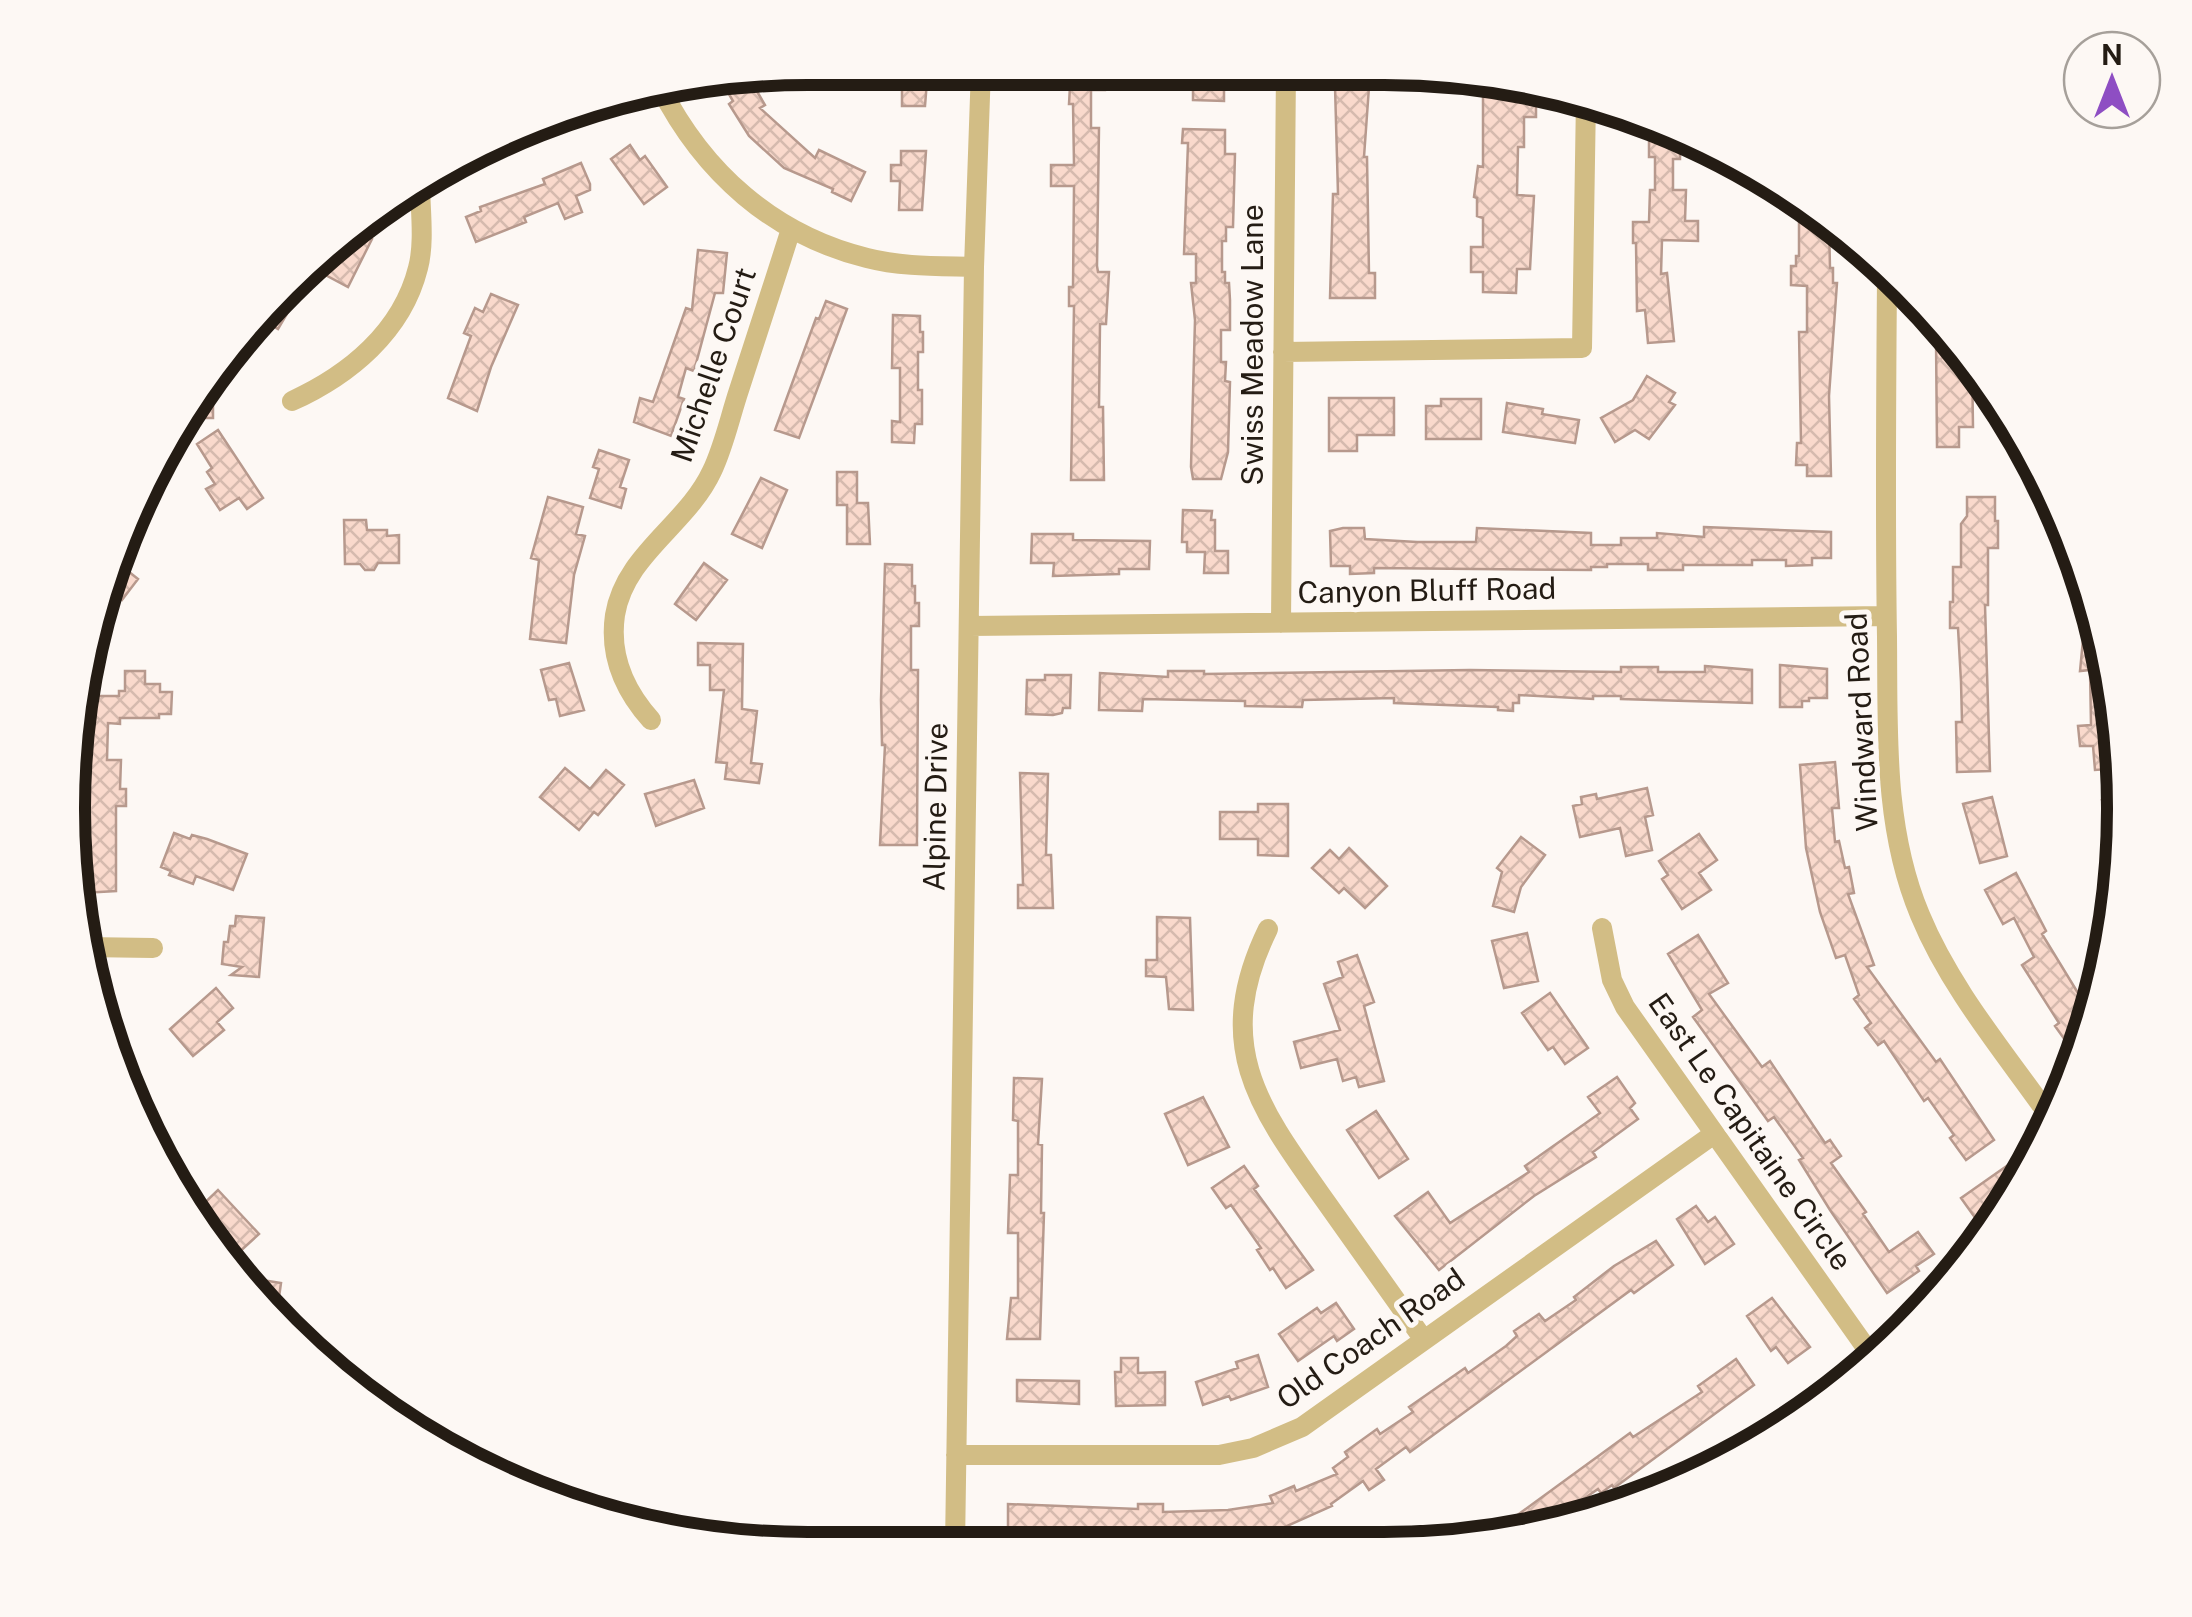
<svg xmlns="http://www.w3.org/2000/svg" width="2192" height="1617" font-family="'Public Sans',sans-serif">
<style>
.building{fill:url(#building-cross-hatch);stroke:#b7998d;stroke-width:2.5}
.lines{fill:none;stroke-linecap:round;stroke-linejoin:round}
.minor{stroke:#d2bd85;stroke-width:20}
.labels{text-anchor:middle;stroke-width:10;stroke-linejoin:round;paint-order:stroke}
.street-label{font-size:30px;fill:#241c14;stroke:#fdf8f4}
.rim{fill:none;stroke:#241c14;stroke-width:12}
</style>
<defs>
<pattern id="building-cross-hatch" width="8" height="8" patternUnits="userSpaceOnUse" patternTransform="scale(2.5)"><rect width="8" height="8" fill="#f9d9cc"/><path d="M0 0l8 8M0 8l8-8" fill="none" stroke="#d5baae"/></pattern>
</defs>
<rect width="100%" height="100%" fill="#fdf8f4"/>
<path class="building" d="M902 68H928L925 106H902Z
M1071 68H1106L1105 90H1091V128H1099L1097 266 1098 272H1109L1106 324H1100L1099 407H1103L1104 480H1071L1074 306H1069V287H1073L1074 186H1051V165H1074L1073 104H1069Z
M1193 68 1224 69V101L1193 100Z
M748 76 765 105 760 108 815 158 819 150 865 172 851 201 832 192 833 189 784 168 749 136 729 104 733 101 720 79Z
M1508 83 1534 86 1536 95V117H1524V147H1518L1517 195 1534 196 1530 269H1517L1516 293 1483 292V272H1471V247H1483V218L1477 216V198L1474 197 1478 166 1483 167V94H1508Z
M1335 86 1369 87 1364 157H1367L1369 273H1375V298H1330L1333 194H1338Z
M1649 126 1680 140V159H1673V190H1686L1685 221H1698V241L1662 240 1661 274 1667 273 1674 341 1648 343 1645 310 1637 311 1636 243H1633V222H1649L1650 190H1655V157H1649Z
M1183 129 1225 130V154H1235L1233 227H1226V241H1222V272H1225V283H1229L1230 300V330H1221V362H1226L1225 381 1230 382 1228 452 1221 479H1193L1191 467 1195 320 1191 283H1196V254H1184L1188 143H1182Z
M630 145 640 160 645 156 667 187 644 204 611 159Z
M901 151H926L922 210H899L900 181H891V165H901Z
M581 163 590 184V190L576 196 582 212 565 219 558 203 524 217 526 222 476 242 466 217 481 211 480 207 545 184 543 179Z
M1799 196 1829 224 1830 268H1833V283H1837L1829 396 1831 476H1807V465H1796L1797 443H1801L1799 332H1807V286L1791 285V266H1796V256H1799Z
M355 229 372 239 348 287 318 271 328 253Z
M698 250 727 253 723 293H715L694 371 686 368 678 397 684 399 671 436 634 422 640 398 653 402 686 308 692 310Z
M491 294 518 305 491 367 477 411 448 398 471 336 464 333 475 308 483 312Z
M277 298 291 307 278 329 256 316Z
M826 301 847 309 799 438 775 430 816 318 819 319Z
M893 315 920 316V332H923V352H918V390H922V424H915L914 443 892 442V421L900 422V368H892Z
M1939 327 1972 358 1973 427H1959V447H1937L1936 340H1939Z
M1647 376 1675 393 1669 402 1675 405 1649 439 1635 430 1615 442 1601 418 1633 400Z
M213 377V418H186L200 397Z
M1329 398H1394V435H1357V451H1329Z
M1441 399H1481V439H1426V406H1441Z
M1507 403 1543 409 1542 414 1579 420 1575 443 1503 432Z
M218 430 263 498 247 509 239 498 220 510 206 489 215 484 207 472 212 468 197 444Z
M599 450 629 460 620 487 626 489 621 508 590 498 599 469 593 467Z
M837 472H857V503H868L870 544H847V505H837Z
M761 478 787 490 762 548 732 534Z
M548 497 583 507 576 534 585 536 574 575 566 643 530 639 539 560 531 558Z
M1967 497H1995V521H1998V548H1988V605H1985L1990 771 1957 772 1956 722H1962L1961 682 1958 628H1950V602H1953V567H1961V524L1967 516Z
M1183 510 1212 511 1211 520H1215V551H1228V573H1204L1205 552H1187V542H1182Z
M344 520H366L367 530H387V536L399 535V563H378L374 570H365L360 564H345Z
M1704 527 1831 532V558H1812V565L1786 566V560H1752V565H1683V570H1648V564H1607V567H1591V570L1374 568V573L1350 574V566H1331L1330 531 1343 528H1364L1365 539 1417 542H1476L1477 528 1591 533V545H1621V538H1657V533L1704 537Z
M1032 534H1073V540L1150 541 1149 569H1119V574L1053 576 1054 563H1031Z
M704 563 727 580 696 620 675 604Z
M119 564 138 579 122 600 111 590Z
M885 564 912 565V586H915V603H919V626H911V670H918L917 845H880L885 745H882L881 700Z
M2077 564H2079L2097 612H2078Z
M2083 640H2103L2123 768 2095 770 2093 746H2080L2078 726 2091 725 2090 670 2080 671Z
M698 643 743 644 742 709 757 711 751 763 762 764 759 783 725 779 727 763 716 762 724 690H710V665H698Z
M569 663 584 710 560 716 556 699 549 700 541 670Z
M1780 665 1827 669V698H1809V701H1802V707H1780Z
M1705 666 1752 670V703L1621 699V696H1593V699L1519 695V703H1513V711L1498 710V707L1394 703V698L1303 700 1302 707 1245 706V701L1143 699 1142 711 1099 710 1100 673 1168 677V671H1204V674L1470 670 1621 672V667H1658V672H1705Z
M125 671H145V684H160V692H172L171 714H159V718H120V724L108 723 107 760H121L120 789H126V806H116V891L83 893 85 700H95V696H119V691H125Z
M1045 675H1071L1070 708H1063L1062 713 1053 715 1026 714 1027 680H1045Z
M1835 762 1839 808H1832L1835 842 1839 841 1845 868 1849 867 1854 893 1848 894 1874 965 1867 967 1936 1062 1940 1059 1994 1140 1966 1160 1950 1138 1954 1135 1928 1098 1924 1101 1884 1041 1878 1045 1865 1028 1871 1023 1854 999 1859 995 1845 955 1836 958 1820 912 1806 848 1800 765Z
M565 768 590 789 606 770 624 785 598 815 594 812 579 830 540 797Z
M1020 773 1048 774 1046 855H1051L1053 908H1018V885H1023Z
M694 780 704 808 656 826 645 794Z
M1647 788 1653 815 1645 817 1652 850 1626 856 1620 828 1580 837 1573 806 1582 804 1581 797 1596 794 1597 799Z
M2122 794 2120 852H2117L2102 800Z
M1992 797 2007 856 1980 863 1963 804Z
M1258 804H1288V856L1258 855V839H1220V812H1258Z
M174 833 190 839 192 835 207 839 247 854 233 890 196 876 193 884 169 875 171 871 161 867Z
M1699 834 1717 860 1699 873 1711 890 1682 909 1662 879 1668 875 1659 861Z
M1521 837 1545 855 1521 887 1514 912 1493 906 1502 872 1497 868Z
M1349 848 1387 886 1365 908 1344 888 1339 893 1312 868 1330 850 1339 859Z
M2016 873 2046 931 2042 934 2092 1016 2081 1055 2074 1044 2070 1047 2055 1026 2059 1023 2022 965 2034 957 2014 918 2003 924 1985 890Z
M236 916 264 918 259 977 231 975 242 967 222 964 224 942H228L230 926H235Z
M1157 917 1190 918 1193 1010 1169 1009 1166 977 1146 976V960H1157Z
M1527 933 1538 981 1504 988 1492 941Z
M1698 935 1728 983 1709 994 1762 1067 1770 1061 1825 1143 1830 1140 1841 1156 1831 1163 1866 1212 1863 1214 1889 1252 1918 1232 1934 1254 1916 1266 1919 1271 1887 1293 1830 1210 1799 1160 1803 1158 1774 1117 1768 1121 1693 1017 1702 1010 1668 954Z
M1357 955 1374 1002 1364 1006 1384 1081 1359 1087 1356 1077 1343 1081 1337 1059 1301 1068 1294 1042 1340 1030 1324 984 1343 977 1338 962Z
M216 988 233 1008 217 1022 224 1030 193 1056 170 1029Z
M1550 993 1588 1048 1565 1064 1553 1047 1548 1050 1522 1013Z
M1617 1077 1635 1103 1630 1108 1638 1119 1593 1152 1596 1157 1534 1196 1439 1270 1395 1216 1428 1192 1450 1223 1529 1172 1525 1166 1600 1113 1588 1097Z
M1014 1078 1042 1079 1038 1144 1042 1145 1041 1213H1044L1040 1339H1007L1011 1298H1018V1233H1008L1010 1175H1018V1121L1013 1120Z
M1203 1097 1229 1147 1188 1165 1165 1114Z
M1376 1111 1408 1159 1379 1178 1347 1130Z
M2011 1163 2024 1181 2002 1211 1981 1226 1961 1198Z
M1244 1166 1258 1186 1254 1189 1313 1270 1286 1288 1273 1268 1270 1270 1257 1250 1261 1248 1231 1205 1226 1208 1212 1188Z
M218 1190 259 1234 236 1255 215 1236 210 1241 194 1213Z
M1696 1206 1708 1222 1715 1217 1734 1244 1705 1264 1677 1219Z
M1656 1241 1673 1265 1634 1293 1631 1290 1410 1452 1406 1447 1376 1469 1384 1480 1369 1490 1363 1481 1331 1504 1332 1506 1269 1534 1208 1543V1540L1138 1539V1535L1040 1533 1039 1546H1016V1528H1008V1504L1138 1509V1504H1163V1512L1228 1510 1273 1503 1270 1496 1294 1486 1296 1491 1337 1474 1333 1468 1348 1457 1345 1452 1377 1429 1380 1434 1413 1412 1409 1407 1465 1368 1468 1373 1506 1346 1517 1336 1514 1331 1539 1314 1545 1321 1576 1300 1574 1297 1614 1266Z
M256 1279 281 1283 276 1319 254 1295Z
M1772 1298 1810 1347 1788 1363 1776 1347 1771 1351 1747 1316Z
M1336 1303 1354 1329 1337 1341 1334 1336 1298 1361 1279 1334 1317 1308 1321 1313Z
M1258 1355 1268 1387 1231 1400 1229 1396 1203 1405 1196 1382 1238 1368 1236 1362Z
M1121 1358H1138V1373L1165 1372V1405L1116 1406 1115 1372H1121Z
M1736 1359 1754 1385 1614 1488 1612 1485 1601 1493 1598 1489 1572 1507 1578 1517 1479 1543 1630 1433 1633 1437 1702 1392 1698 1386Z
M1017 1380 1079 1381V1404L1017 1401Z"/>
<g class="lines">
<path class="minor" d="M660 87C703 172 773 235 867 258 902 267 939 266 974 267
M466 161 635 90
M1887 279C1886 398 1885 518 1887 637 1888 731 1883 827 1920 915 1951 990 2006 1054 2052 1120
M1283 352 1582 348 1586 98
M292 401C349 375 402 332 418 268 425 242 420 208 420 182
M1281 623 1286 69
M969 626 1886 616
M651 720C625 691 609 656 615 615 625 554 687 525 712 471 724 446 730 417 739 390 756 337 774 283 791 229
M1602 928 1612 980 1625 1007 1874 1359
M1268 929C1211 1046 1259 1108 1326 1202 1359 1248 1391 1294 1424 1340
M85 947 153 948
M1797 1418 1857 1375
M956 1455H1219L1253 1448 1302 1427 1714 1134
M955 1547 974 267 981 68"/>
</g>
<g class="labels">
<g class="street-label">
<text transform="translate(1253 345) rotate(-90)" y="10">Swiss Meadow Lane</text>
<text transform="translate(714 365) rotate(-71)" y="10">Michelle Court</text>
<text transform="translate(1427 591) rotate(-1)" y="10">Canyon Bluff Road</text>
<text transform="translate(1862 722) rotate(-93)" y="10">Windward Road</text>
<text transform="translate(936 807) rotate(-89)" y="10">Alpine Drive</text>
<text transform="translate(1750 1132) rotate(55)" y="10">East Le Capitaine Circle</text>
<text transform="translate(1371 1339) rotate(-35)" y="10">Old Coach Road</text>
</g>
</g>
<path d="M0 0H2192V1617H0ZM808 85H1384A723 723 0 0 1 2107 808V809A723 723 0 0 1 1384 1532H808A723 723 0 0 1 85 809V808A723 723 0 0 1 808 85Z" fill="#fdf8f4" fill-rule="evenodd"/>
<path class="rim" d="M808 85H1384A723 723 0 0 1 2107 808V809A723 723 0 0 1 1384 1532H808A723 723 0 0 1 85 809V808A723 723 0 0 1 808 85Z"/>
<g transform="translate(2112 80)"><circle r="48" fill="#fdf8f4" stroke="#a6a09a" stroke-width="2.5"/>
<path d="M0-8L18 38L0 25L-18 38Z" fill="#8e4ec3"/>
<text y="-15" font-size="28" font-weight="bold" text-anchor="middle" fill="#241c14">N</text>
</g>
</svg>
